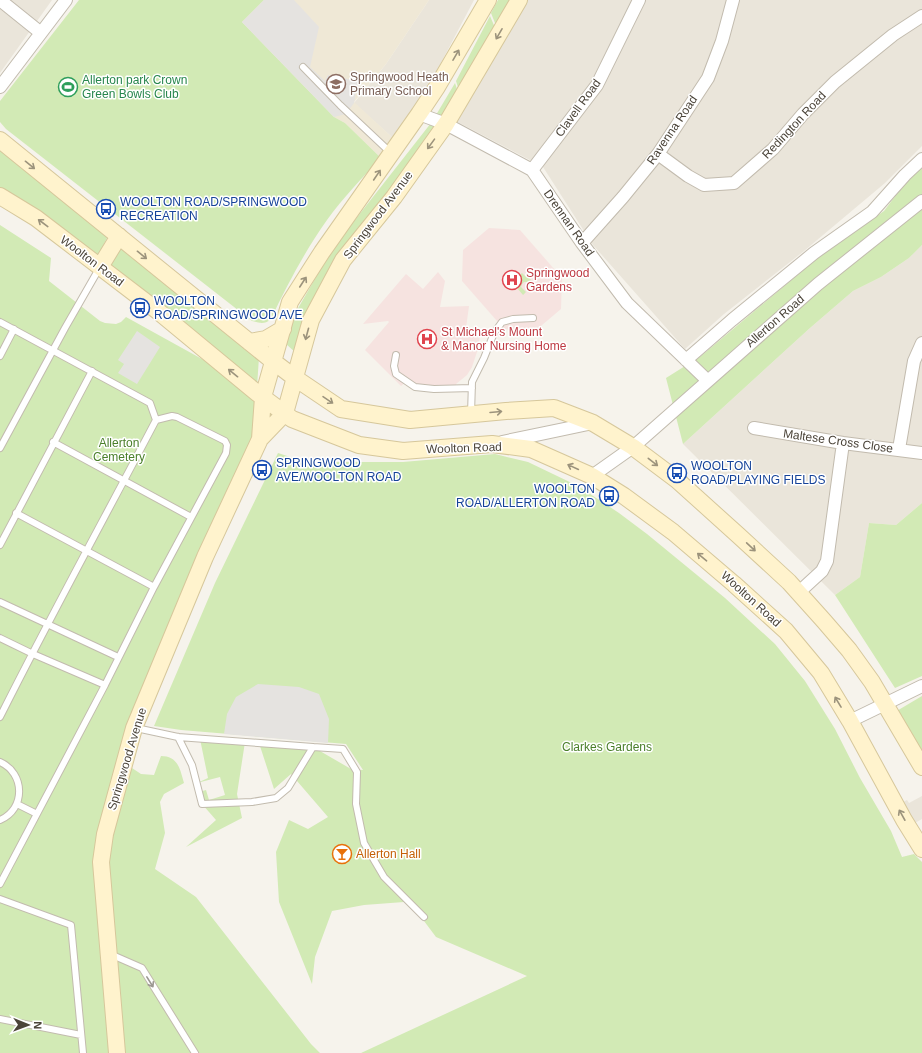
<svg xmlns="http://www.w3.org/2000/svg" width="922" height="1053" font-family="Helvetica,sans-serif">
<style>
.residential{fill:#eae5da}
.education{fill:#efe8d6}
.medical{fill:#f6e3e0}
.green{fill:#d2eab5}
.parking{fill:#e5e3e0}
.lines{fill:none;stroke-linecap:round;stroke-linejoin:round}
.lane-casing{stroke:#c2bbae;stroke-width:8}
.street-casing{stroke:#c2bbae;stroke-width:14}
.secondary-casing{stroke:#d6c79b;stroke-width:18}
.lane{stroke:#fff;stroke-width:6}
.street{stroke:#fff;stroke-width:12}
.secondary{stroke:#fff3cd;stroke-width:16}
.oneway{stroke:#9c937c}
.oneway2{stroke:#9c9892}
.labels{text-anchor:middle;stroke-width:3;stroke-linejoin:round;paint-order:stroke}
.education-label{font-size:12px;fill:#785e54;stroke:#fff;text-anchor:start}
.leisure-label{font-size:12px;fill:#27864d;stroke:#fff;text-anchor:start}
.street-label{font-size:12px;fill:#4b4439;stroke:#fff}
.transit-label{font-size:12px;fill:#164399;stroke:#fff;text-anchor:start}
.health-label{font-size:12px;fill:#be3a42;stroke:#fff;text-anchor:start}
.park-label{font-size:12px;fill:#4a7f2a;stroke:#fff}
.food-label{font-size:12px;fill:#c56008;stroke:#fff;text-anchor:start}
</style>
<rect width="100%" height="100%" fill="#f6f3ec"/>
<path class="residential" d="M0 0H52L0 73Z
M429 0H474L424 95 394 139 354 103 386 64Z
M528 0H922V146L885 183 804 251 724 314 685 349 593 245 543 167 456 121Z
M922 245V503L896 525 869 523 860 577 835 595 683 444 810 328 853 291 881 277 909 258Z
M922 796V819L913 824 901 803 907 800 909 803Z"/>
<path class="education" d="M264 0H429L386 64 354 102 394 139 381 158 345 123 334 117 242 22Z"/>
<path class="medical" d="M489 228 520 230 562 278 561 309 535 331 504 329 462 281 463 250Z
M438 272 445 281 440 307 469 306 466 328 478 329 481 328 478 349 472 367 467 375 456 384 457 387 427 388 408 380 401 386 365 350 389 322 388 321 363 324 406 274 423 289Z"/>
<path class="green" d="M79 0H264L242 22 334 117 345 123 381 158C362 178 343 198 327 220 305 251 287 285 271 319 264 325 260 323 252 321L6 129 0 122V101Z
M498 0H512L497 28 491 13Z
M490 16 496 30 461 97 456 81Z
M455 83 460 98 447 121 436 115Z
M431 123 440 129 369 220 296 353 286 344 297 310 319 272 340 239Z
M0 149 108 236 98 256 0 191Z
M922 165V245L909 258 881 277 853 291 810 328 683 444 666 378 701 356 815 260 884 211 915 170Z
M0 225 51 258 49 281 100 321 105 323 116 324 121 322 126 317 211 364 254 398 257 438 120 760 141 774 154 775 161 756C178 756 180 769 184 783L164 794 160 802 165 833 155 869 196 897 311 1044 320 1053H0Z
M120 245 259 357 257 387 105 264Z
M522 273 525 276 527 275 535 285 532 287 527 282H524L522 284 521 287 526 292 523 295 512 282Z
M278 453 315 465 336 462H403L495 454 528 462 578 486 619 513 647 534 725 598 775 644 805 681 835 729 860 778 891 831 902 857 914 854 922 862V1053H361L527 976 436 937 421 917 404 902 364 905 332 911 315 957 312 984 279 902 276 852 289 820 308 829 328 817 291 774 274 789 259 743 313 747 351 769 363 770 346 744 181 730 154 726 215 583Z
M922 503V676L895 688 835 595 860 577 869 523 896 525Z
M922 696V758L895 712Z
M200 739 245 742 237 794 242 818 186 847 216 820 202 804 199 792 206 790 209 800 225 795 220 777 197 783 208 778Z"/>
<path class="parking" d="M264 0H294L319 27 310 67 325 81 328 75 358 81 354 103 346 114 334 117 242 22Z
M137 331 160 347 137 384 118 373 124 364 118 360Z
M258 684 299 687 319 694 329 719 328 743 224 734 227 714 236 697Z"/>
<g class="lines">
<g class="lane-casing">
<path id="lane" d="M303 67 340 105 391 153
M0 322 150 403 156 420C104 519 50 617 0 717
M396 355 394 366 396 374 415 387 434 389 472 388
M0 356 14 329
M471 414 472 382 484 358 494 333 502 322 513 319 533 318
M53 442 191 517
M0 448 65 328 100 267
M16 513 154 587
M0 545 92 371
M0 602 118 657
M0 638 33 654 105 685 154 587 226 453 227 445 225 441 177 417 172 416 156 420
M136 728 178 737 313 747 288 788 276 798 252 802 202 804 192 765 178 737
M313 747 343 749 357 772 356 804 364 843 384 877 424 917
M0 762C25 773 26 809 0 820
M17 804 37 814
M0 884 105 685
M0 899 71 925 83 1053
M110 954 142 968 195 1053
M0 1019 81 1035"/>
</g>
<g class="street-casing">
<path id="street" d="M0 0 41 33
M0 87 66 0
M419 114 446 124 532 170 582 243 627 303 707 380
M658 154 688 176 704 185 734 183 773 149 803 114 835 82 893 35 922 16
M532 170 597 85 639 0
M582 243 623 197 658 154 708 78 722 41 733 0
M686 360 732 320 814 253 872 212 905 175 922 159
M754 428 843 443 922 453
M502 442 593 423
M899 449 914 361 922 343
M592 476 633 447 818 284 922 201
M798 593 822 571 827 561 843 443
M850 721 922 686"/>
</g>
<g class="secondary-casing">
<path id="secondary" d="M0 140 274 362 295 378 341 409 410 420 506 411 554 408 593 423 633 447 677 480 738 535 789 582 824 621 849 650 872 682 922 767
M0 196 36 218 159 312 257 393 292 419 359 445 403 451 492 444 531 449 592 476 624 496 673 532 734 584 786 631 821 673 850 721 904 820 922 849
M100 267 119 236
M249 342 266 339 283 329
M260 439 263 397 290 302 322 252 419 114 437 87 488 0
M117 1053 101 862 105 834 134 728 205 557 260 439 285 413 311 320 343 260 394 197 446 124 519 0"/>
</g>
<use href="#lane" class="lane"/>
<use href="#street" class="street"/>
<use href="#secondary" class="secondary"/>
</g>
<defs><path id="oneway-shaft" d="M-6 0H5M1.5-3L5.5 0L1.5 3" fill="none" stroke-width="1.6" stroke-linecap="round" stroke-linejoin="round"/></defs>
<g class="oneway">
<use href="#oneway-shaft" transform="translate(499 34) rotate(120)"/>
<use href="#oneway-shaft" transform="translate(456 55) rotate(-60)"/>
<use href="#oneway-shaft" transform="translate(431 144) rotate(126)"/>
<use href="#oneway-shaft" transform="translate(30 165) rotate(39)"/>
<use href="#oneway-shaft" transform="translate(377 175) rotate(-56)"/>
<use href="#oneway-shaft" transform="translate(43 223) rotate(-143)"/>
<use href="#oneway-shaft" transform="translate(142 255) rotate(39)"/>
<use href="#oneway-shaft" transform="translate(303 282) rotate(-57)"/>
<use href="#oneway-shaft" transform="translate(307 334) rotate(105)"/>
<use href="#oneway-shaft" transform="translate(233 373) rotate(-141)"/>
<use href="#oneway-shaft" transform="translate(328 400) rotate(34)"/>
<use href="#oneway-shaft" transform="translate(496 412) rotate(-5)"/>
<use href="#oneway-shaft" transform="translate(653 462) rotate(38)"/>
<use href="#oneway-shaft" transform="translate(573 467) rotate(-155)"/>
<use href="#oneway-shaft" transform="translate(751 547) rotate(43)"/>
<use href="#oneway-shaft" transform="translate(702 557) rotate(-140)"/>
<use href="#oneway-shaft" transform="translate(838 702) rotate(-121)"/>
<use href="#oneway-shaft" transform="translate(902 815) rotate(-119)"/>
</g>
<use class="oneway2" href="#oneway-shaft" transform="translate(150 982) rotate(58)"/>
<defs>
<g id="school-ring" transform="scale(1)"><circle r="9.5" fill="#fff" stroke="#8d6e63" stroke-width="1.5"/><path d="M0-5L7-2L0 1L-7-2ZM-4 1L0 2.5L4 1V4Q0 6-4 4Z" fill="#8d6e63"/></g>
<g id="stadium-ring" transform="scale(1)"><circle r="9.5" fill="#fff" stroke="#2e9e5b" stroke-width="1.5"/><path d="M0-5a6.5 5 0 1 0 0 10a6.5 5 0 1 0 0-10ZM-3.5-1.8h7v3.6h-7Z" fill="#2e9e5b"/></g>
<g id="bus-ring" transform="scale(1)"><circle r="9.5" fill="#fff" stroke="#1a4fb4" stroke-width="1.5"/><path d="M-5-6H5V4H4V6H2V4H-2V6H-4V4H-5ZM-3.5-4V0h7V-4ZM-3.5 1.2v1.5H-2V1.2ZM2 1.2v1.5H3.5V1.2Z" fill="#1a4fb4"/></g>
<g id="hospital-ring" transform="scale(1)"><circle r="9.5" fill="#fff" stroke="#e0444e" stroke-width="1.5"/><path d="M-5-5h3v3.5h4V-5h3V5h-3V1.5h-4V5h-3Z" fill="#e0444e"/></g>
<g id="bar-ring" transform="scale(1)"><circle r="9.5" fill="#fff" stroke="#e8710a" stroke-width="1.5"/><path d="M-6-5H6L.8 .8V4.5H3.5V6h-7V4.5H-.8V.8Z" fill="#e8710a"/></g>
</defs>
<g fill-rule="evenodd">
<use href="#school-ring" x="336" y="84"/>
<use href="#stadium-ring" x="68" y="87"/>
<use href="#bus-ring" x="106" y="209"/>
<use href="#hospital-ring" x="512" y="280"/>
<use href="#bus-ring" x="140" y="308"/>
<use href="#hospital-ring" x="427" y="339"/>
<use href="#bus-ring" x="262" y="470"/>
<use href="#bus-ring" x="677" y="473"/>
<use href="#bus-ring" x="609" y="496"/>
<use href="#bar-ring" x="342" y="854"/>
</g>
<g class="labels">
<g class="education-label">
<text x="350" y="81">Springwood Heath<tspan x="350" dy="14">Primary School</tspan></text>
</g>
<g class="leisure-label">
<text x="82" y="84">Allerton park Crown<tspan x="82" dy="14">Green Bowls Club</tspan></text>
</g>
<g class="street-label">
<text transform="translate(578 108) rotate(-54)" y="4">Clavell Road</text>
<text transform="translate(794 125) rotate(-47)" y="4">Redington Road</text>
<text transform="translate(672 130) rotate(-56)" y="4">Ravenna Road</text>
<text transform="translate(378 215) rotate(-53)" y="4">Springwood Avenue</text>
<text transform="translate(569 223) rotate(55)" y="4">Drennan Road</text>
<text transform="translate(92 261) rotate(37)" y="4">Woolton Road</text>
<text transform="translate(775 321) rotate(-41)" y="4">Allerton Road</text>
<text transform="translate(838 441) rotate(8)" y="4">Maltese Cross Close</text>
<text transform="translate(464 448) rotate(-2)" y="4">Woolton Road</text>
<text transform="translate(751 599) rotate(42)" y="4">Woolton Road</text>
<text transform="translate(127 759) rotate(-73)" y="4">Springwood Avenue</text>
</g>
<g class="transit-label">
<text x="120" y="206">WOOLTON ROAD/SPRINGWOOD<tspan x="120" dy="14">RECREATION</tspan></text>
<text x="154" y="305">WOOLTON<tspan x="154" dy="14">ROAD/SPRINGWOOD AVE</tspan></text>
<text x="276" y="467">SPRINGWOOD<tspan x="276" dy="14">AVE/WOOLTON ROAD</tspan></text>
<text x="691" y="470">WOOLTON<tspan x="691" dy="14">ROAD/PLAYING FIELDS</tspan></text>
<text x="595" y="493" text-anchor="end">WOOLTON<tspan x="595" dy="14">ROAD/ALLERTON ROAD</tspan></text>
</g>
<g class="health-label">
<text x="526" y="277">Springwood<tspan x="526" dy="14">Gardens</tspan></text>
<text x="441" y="336">St Michael's Mount<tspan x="441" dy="14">&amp; Manor Nursing Home</tspan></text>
</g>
<g class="park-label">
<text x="119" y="447">Allerton<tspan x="119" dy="14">Cemetery</tspan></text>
<text x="607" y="751">Clarkes Gardens</text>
</g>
<g class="food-label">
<text x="356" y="858">Allerton Hall</text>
</g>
</g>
<g transform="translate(28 1025) rotate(91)" stroke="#ffffff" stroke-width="3" paint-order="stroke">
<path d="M0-3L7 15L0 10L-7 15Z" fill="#4b4439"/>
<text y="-6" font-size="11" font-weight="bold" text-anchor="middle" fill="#4b4439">N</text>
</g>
</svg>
